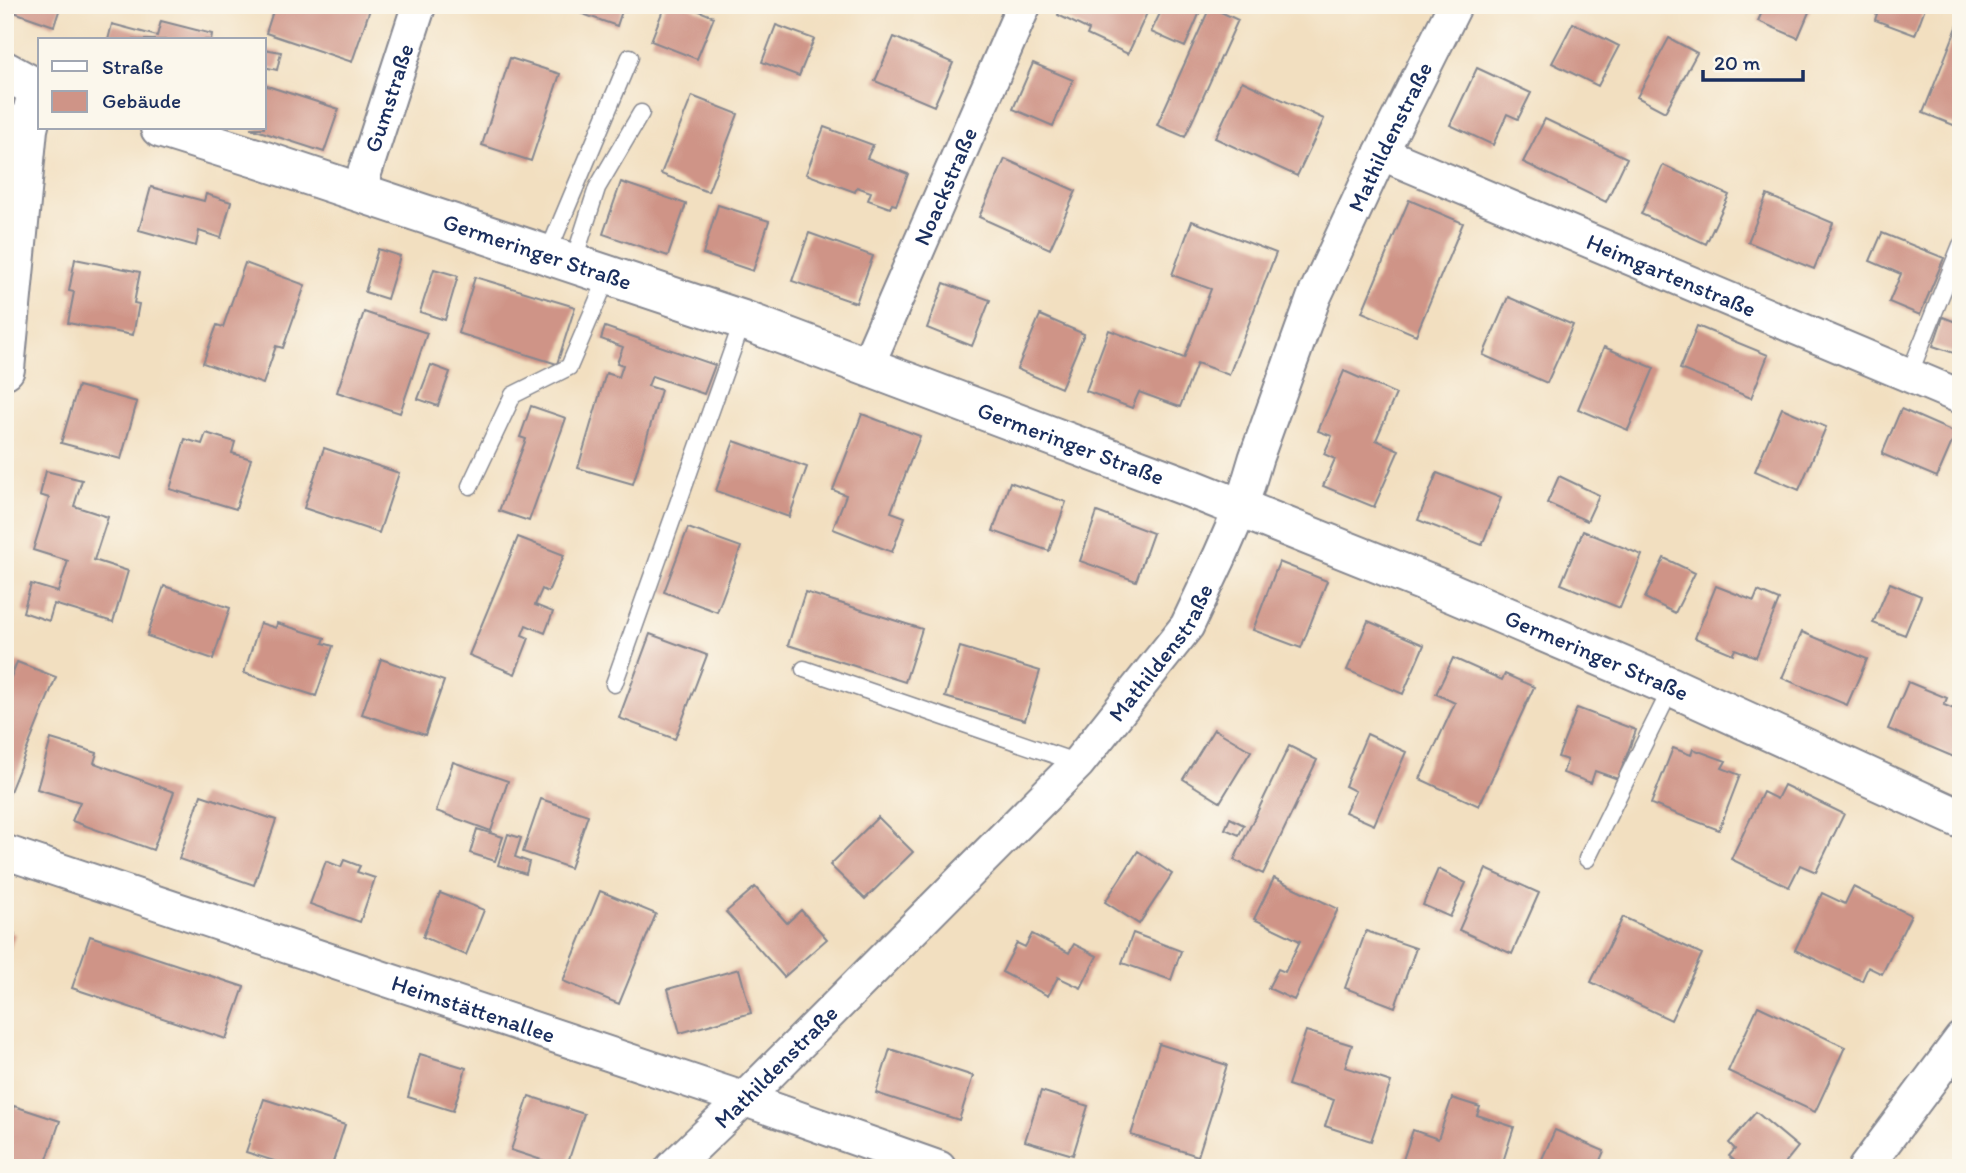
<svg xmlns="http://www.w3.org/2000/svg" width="1966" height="1173" font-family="Itim,sans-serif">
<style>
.building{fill:#cf9487}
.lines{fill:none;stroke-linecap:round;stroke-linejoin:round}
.lane-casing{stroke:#86878f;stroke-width:19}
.street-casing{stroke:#86878f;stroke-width:37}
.secondary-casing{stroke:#86878f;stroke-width:42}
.lane{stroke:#fff;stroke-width:16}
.street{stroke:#fff;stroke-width:33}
.secondary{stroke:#fff;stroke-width:38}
.labels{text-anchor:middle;stroke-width:5;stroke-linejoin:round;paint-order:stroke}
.street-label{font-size:23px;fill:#1b2f5e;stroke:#fbf7ec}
</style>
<rect width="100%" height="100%" fill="#fbf7ec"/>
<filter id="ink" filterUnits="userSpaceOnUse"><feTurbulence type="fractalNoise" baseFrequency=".0143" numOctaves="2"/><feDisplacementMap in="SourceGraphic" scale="14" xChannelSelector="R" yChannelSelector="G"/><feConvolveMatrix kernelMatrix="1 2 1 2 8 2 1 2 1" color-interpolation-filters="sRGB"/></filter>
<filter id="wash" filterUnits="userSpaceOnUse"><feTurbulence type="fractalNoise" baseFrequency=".00686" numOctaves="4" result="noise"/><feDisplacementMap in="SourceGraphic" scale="28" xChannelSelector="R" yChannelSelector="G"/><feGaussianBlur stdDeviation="1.57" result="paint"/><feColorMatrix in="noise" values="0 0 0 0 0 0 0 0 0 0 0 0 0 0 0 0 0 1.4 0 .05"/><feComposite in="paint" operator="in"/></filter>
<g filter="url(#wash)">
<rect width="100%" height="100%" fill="#f2dfc0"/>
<g id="blocks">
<path class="building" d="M16 5H61L54 26 14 12Z
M275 5H310L315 7 316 5H359L370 9 352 62 266 33Z
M557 5H624L617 26Z
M665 5H685L714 17 697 59 651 41Z
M1062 5H1132L1147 13 1128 54 1087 35 1089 30 1058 15Z
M1164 5H1203L1185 47 1151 32Z
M1765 5H1812L1798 38 1758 21Z
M1880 5H1926L1915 35 1875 20Z
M1210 7 1238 20 1185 137 1157 125Z
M1961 17V128L1923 113Z
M161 21 212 34 211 40H108L112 24 157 36Z
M1573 23 1619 46 1598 86 1552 63Z
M776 25 814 39 799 76 762 62Z
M894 37 953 63 934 106 875 81Z
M1669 38 1697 53 1665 112 1637 97Z
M264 49 281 52 277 70 264 67Z
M510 58 560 74 531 161 482 145Z
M1033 63 1073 80 1053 126 1013 109Z
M1477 68 1531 93 1518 119 1507 114 1493 145 1450 125Z
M1242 81 1324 119 1297 176 1215 138Z
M264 85 339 109 324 152 250 128H264Z
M692 96 738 114 708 192 661 174Z
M1545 119 1627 158 1606 202 1523 162Z
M824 127 873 145 867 158 908 174 896 205 892 204 890 208 868 200 871 192 857 187 855 192 806 174Z
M1005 159 1076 191 1050 249 979 217Z
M1663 165 1729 195 1706 244 1641 214Z
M621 182 686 204 668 256 603 234Z
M151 187 204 201 206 194 231 202 221 238 199 231 196 246 139 230Z
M1767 195 1833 223 1814 269 1748 242Z
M1409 200 1463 223 1416 335 1362 312Z
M718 205 769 221 753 271 703 254Z
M1192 221 1276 253 1229 375 1197 363 1180 407 1139 392 1132 408 1086 391 1109 330 1184 358 1211 289 1172 275Z
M809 233 873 256 856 303 792 281Z
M1882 233 1944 258 1920 315 1889 302 1901 274 1870 261Z
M378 249 400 256 387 299 365 292Z
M75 259 140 272 134 303 139 304 133 335 68 323 74 292 69 291Z
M245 263 305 285 283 348 276 346 263 384 203 363 217 325 223 327Z
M434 269 458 276 445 320 420 312Z
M475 277 575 307 557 364 458 333Z
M944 283 990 300 972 346 927 328Z
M1508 297 1573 325 1547 383 1483 355Z
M364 312 427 333 400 413 337 392Z
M1040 315 1084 334 1061 388 1017 369Z
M1943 317 1961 324V334L1954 353 1933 346Z
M1697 326 1768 355 1751 398 1680 369Z
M605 327 715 365 704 394 652 376 648 386 661 390 633 484 578 468 606 373 619 377 623 365 617 363 623 347 601 339Z
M1604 347 1654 368 1628 430 1578 409Z
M431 365 450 372 438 406 418 399Z
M1344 371 1396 394 1376 440 1399 450 1374 507 1323 486 1335 459 1324 454 1332 436 1318 431Z
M78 386 137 402 121 459 61 443Z
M531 406 566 418 529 521 499 511 526 439 520 437Z
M1782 408 1826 427 1799 490 1755 471Z
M1901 409 1956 433 1937 477 1882 454Z
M862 414 920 436 891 512 905 517 892 552 833 529 846 495 833 490Z
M206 433 235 442 232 453 251 459 236 509 170 489 185 439 202 444Z
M734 441 807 467 789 517 716 491Z
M324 448 399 473 379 533 304 508Z
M46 471 82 480 74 506 108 517 94 560 128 571 113 622 54 604 49 621 23 612 31 584 58 592 68 561 33 550 49 498 40 495Z
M1437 473 1501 498 1482 545 1418 520Z
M1559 476 1599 495 1587 521 1547 503Z
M1010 482 1066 502 1049 551 993 531Z
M1097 512 1153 533 1136 581 1080 561Z
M688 528 741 547 717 612 664 592Z
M1583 531 1642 555 1620 608 1561 584Z
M518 537 564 555 548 592 542 589 535 605 553 612 545 633 526 625 522 635 529 638 515 674 469 655Z
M1664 558 1695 573 1675 613 1645 598Z
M1279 562 1327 581 1301 648 1253 630Z
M1890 583 1921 596 1905 635 1873 623Z
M164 586 230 608 213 659 147 636Z
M1716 586 1754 601 1758 591 1779 600 1756 657 1735 649 1733 654 1695 638Z
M805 592 922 629 905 682 788 645Z
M1368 621 1424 645 1403 694 1347 670Z
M260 623 276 628 277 623 325 638 323 643 333 646 316 696 244 673Z
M1802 632 1867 659 1847 705 1782 678Z
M650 634 707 655 675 739 619 718Z
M960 647 1040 671 1025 720 945 697Z
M1453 658 1502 680 1505 674 1534 687 1479 806 1420 779 1455 703 1436 694Z
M381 659 444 681 425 735 362 714Z
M17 662 56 677 5 804V692Z
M1908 682 1947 698 1944 705 1961 712V760L1888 729Z
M1577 708 1636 730 1618 779 1595 771 1591 783 1563 773 1567 760 1558 757Z
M1214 729 1251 751 1220 802 1183 779Z
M1367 734 1406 752 1374 825 1345 812 1355 791 1345 786Z
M51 739 97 753 94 763 174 792 153 850 72 821 80 802 37 789Z
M1289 746 1317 760 1263 874 1234 860Z
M1673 748 1691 755 1693 749 1726 761 1722 768 1740 775 1719 830 1651 804Z
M453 762 508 781 491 831 436 811Z
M1784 785 1844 814 1816 872 1800 865 1789 887 1731 859 1763 792 1777 799Z
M201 795 276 820 254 885 179 859Z
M541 799 588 815 570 868 523 852Z
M878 817 913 852 865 899 830 865Z
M1230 818 1244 825 1239 835 1225 829Z
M477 829 503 837 495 861 470 853Z
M508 834 521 838 515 857 529 862 526 874 498 865Z
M1138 851 1172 874 1139 924 1105 902Z
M344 860 360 866 357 872 375 878 360 922 310 904 326 861 341 867Z
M1438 869 1466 883 1450 917 1423 905Z
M1486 869 1539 893 1512 954 1459 930Z
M1274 878 1338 909 1294 1000 1268 988 1278 969 1285 972 1300 941 1254 919Z
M755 887 787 923 801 910 827 939 784 977 726 912Z
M1853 887 1911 915 1882 974 1868 967 1862 981 1795 950 1822 893 1845 904Z
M600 891 656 914 619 1004 563 981Z
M440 893 484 910 466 955 423 937Z
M1623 917 1702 954 1671 1020 1591 982Z
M5 931 15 934 6 962H5Z
M1366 931 1416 948 1395 1007 1345 988Z
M1133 933 1181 951 1171 980 1122 963Z
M1032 934 1069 953 1074 944 1097 956 1081 988 1058 977 1048 996 1002 972 1017 943 1025 947Z
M90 936 244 987 226 1039 72 988Z
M739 969 751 1013 680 1033 668 989Z
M1758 1006 1845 1047 1815 1112 1728 1071Z
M1306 1031 1352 1045 1345 1067 1391 1082 1371 1141 1325 1126 1334 1100 1288 1085Z
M1159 1044 1227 1065 1198 1156 1131 1135Z
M890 1049 973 1076 959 1120 876 1093Z
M420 1054 466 1068 453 1111 408 1097Z
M1041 1091 1088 1106 1073 1155 1025 1141Z
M529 1096 584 1114 566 1168 511 1150Z
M1452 1098 1480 1107 1477 1115 1514 1127 1501 1168H1435L1428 1166V1168H1417L1402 1163 1413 1130 1438 1139Z
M264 1099 345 1125 331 1168H296L246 1152Z
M14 1106 60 1121 44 1168H5V1131Z
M1756 1112 1798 1147 1781 1168H1743L1729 1156 1735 1149 1729 1143Z
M1555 1130 1604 1151 1597 1168H1538Z"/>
</g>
</g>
<g filter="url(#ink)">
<use href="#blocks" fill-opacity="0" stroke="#86878f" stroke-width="2"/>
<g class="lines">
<g class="lane-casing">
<path id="lane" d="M547 255 630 57
M573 263 597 188 641 113
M1909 375 1961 245
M470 486 513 395 569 367 608 276
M804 669 1078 763
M614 684 743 320
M1587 859 1672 687"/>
</g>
<g class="street-casing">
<g id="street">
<path id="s1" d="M1381 153 1961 397"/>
<path id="s2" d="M358 193 419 5"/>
<path id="s3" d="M867 366 1024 5"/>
<path id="s4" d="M5 852 744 1099 939 1168"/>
<path id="s5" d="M672 1168 744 1099 1078 763 1187 626 1220 556 1241 508 1256 458 1314 297 1381 153 1455 5"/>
<path d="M1865 1168 1961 1039"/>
</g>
</g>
<g class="secondary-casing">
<g id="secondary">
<path d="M5 71 40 90"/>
<path id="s6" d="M160 128 256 158 743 320 1190 488 1452 593 1672 687 1961 819"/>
<path d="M5 369 28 129 38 89"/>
</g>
</g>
<use href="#lane" class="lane"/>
<use href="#street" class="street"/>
<use href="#secondary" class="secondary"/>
</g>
</g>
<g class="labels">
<g class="street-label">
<text dy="8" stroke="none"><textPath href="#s2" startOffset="100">Gumstraße</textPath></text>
<text dy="8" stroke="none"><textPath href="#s5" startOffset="1279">Mathildenstraße</textPath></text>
<text dy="8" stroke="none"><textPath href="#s3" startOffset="196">Noackstraße</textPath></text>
<text dy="8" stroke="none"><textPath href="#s6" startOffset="397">Germeringer Straße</textPath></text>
<text dy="8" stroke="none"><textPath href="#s1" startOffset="315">Heimgartenstraße</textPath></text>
<text dy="8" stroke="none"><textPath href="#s6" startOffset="964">Germeringer Straße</textPath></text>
<text dy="8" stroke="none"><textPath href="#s5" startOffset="712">Mathildenstraße</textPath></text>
<text dy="8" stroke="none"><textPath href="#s6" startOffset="1531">Germeringer Straße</textPath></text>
<text dy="8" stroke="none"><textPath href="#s4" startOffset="494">Heimstättenallee</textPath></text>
<text dy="8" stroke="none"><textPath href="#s5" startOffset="145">Mathildenstraße</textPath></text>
</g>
</g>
<rect width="1966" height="1173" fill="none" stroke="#fbf7ec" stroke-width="28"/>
<rect x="38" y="38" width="228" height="91" fill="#fbf7ec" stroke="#a1a7b3" stroke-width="2"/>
<rect x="52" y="61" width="35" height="10" fill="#ffffff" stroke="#a1a7b3" stroke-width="2"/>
<text x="102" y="74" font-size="21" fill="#1b2f5e">Straße</text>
<rect x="52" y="91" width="35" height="21" fill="#cf9487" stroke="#a1a7b3" stroke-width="2"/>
<text x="102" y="108" font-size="21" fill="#1b2f5e">Gebäude</text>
<path d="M1703 70v10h100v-10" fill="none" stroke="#1b2f5e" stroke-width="3.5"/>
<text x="1714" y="70" font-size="21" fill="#1b2f5e" stroke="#fbf7ec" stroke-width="5" paint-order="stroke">20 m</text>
</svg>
